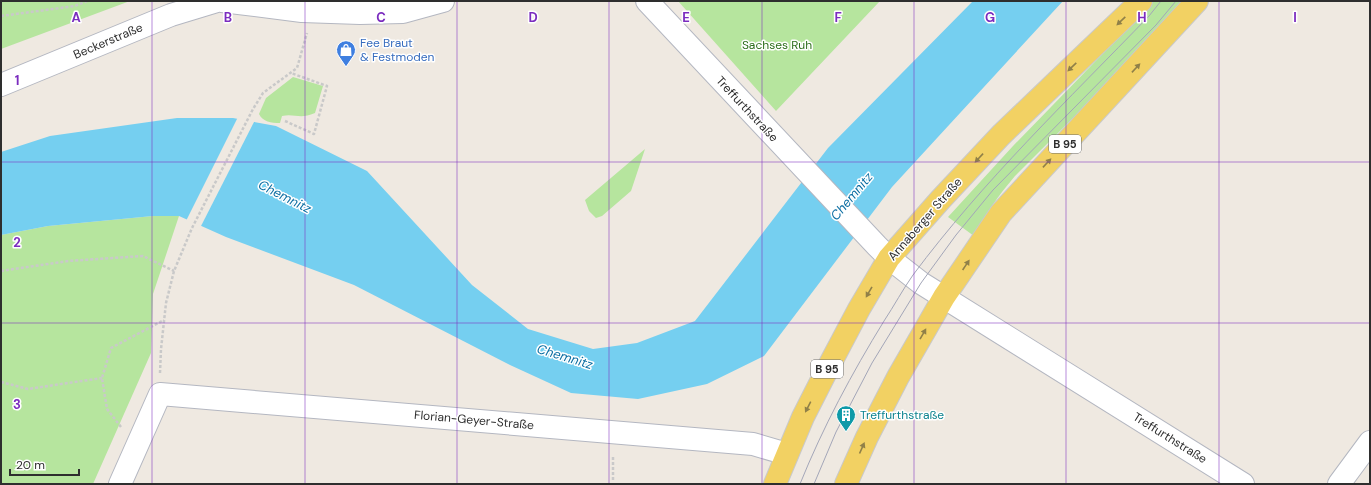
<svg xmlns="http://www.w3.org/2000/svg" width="1371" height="485" font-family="'DM Sans',sans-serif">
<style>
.green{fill:#b6e59e}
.water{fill:#75cff0}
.pier{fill:#efe9e1}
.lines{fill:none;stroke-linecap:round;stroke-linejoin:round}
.minor-casing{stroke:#b4b7c1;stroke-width:24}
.major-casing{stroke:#c9c9c9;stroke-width:24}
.path{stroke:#c9c9c9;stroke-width:2.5;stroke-dasharray:3 2;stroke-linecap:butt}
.minor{stroke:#fff;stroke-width:22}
.major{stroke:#f2d163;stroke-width:22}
.tram{stroke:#a3a6b8;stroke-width:1}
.oneway{fill:#908048}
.grid{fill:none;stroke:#7b2cbf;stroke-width:1;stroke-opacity:0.55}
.labels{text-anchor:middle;stroke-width:3;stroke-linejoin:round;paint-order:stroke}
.shield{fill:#fff;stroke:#6d6d6d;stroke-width:1}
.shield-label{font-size:11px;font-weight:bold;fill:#2e2e2e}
.street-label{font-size:12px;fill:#2e2e2e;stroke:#fff}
.shop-label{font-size:12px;fill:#366cbe;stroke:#fff;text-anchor:start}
.park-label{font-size:12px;fill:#2c6e1b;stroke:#fff}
.culture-label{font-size:12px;fill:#0d838f;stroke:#fff;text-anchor:start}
.water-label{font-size:13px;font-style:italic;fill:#0d6fa3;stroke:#fff}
.grid-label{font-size:13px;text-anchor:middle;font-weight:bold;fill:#7b2cbf;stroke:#fff;stroke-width:3;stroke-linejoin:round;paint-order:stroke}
</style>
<rect width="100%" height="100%" fill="#efe9e1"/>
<path class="green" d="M1 1H130L1 49Z
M678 1H880L776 111Z
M1153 1H1183L1131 60 1015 176C998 196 986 213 974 236L948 217 1013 146 1119 37Z
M293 77 323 86 315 113C299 120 295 113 282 116L280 123C271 123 263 122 259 114L266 98Z
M645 149 631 191 602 216 596 218 589 211 585 200Z
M153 216H179L153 294 151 353 93 484H1V235L48 226Z"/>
<path class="water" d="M973 1H1063L892 187 764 356 707 384 638 399 571 393 510 365 354 285 226 237 179 216H153L48 226 1 235V152L50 136 177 118H233L276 126 367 171 472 285 528 329 593 349 637 343 695 321 828 148Z"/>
<path class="pier" d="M238 117 255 120 200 228 186 221Z"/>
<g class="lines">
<g class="minor-casing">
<path id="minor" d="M222 1 302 11 360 13 403 12 443 1
M647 1 877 246 889 258 921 283 1243 484
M1 85 171 15 217 1
M120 484 160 394 753 444 787 454
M1339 484 1370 442"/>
</g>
<g class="major-casing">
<path id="major" d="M775 484 803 417 831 362 859 309 889 258 941 199 1001 135 1141 1
M846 484 867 437 898 377 944 297 1001 213 1197 1"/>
</g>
<path class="path" d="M1 16 75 6 87 1
M338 52 339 55
M285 121 314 134 327 86 291 73
M1 271 68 261 143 256 174 271
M160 373 161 349 166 303 174 271 192 228 253 109 263 93 297 68 307 33
M1 382 28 389 102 378
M121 427 107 409 102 378 111 348 164 320
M613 480V455"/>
<use href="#minor" class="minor"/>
<use href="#major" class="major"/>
<path class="tram" d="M800 484C823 427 852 373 884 321 894 306 903 289 913 275 983 181 1068 100 1149 16L1161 1
M814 484 836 432 872 363 921 283 956 235 993 190 1156 25 1176 1"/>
</g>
<defs><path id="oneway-solid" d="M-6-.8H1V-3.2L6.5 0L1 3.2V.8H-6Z"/></defs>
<g class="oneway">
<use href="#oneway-solid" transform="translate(1121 21) rotate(136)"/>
<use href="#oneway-solid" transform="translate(1072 67) rotate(136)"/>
<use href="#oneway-solid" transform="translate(1136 68) rotate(-47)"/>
<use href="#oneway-solid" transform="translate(979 158) rotate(133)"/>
<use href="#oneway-solid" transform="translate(1047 163) rotate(-47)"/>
<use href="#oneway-solid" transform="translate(966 265) rotate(-56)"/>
<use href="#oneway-solid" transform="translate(869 292) rotate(120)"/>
<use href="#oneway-solid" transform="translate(923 334) rotate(-60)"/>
<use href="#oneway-solid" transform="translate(808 407) rotate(117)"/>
<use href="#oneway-solid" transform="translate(862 448) rotate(-66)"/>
</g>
<path class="grid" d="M152 1V484M305 1V484M457 1V484M609 1V484M762 1V484M914 1V484M1066 1V484M1219 1V484M1 162H1370M1 323H1370"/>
<defs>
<g id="shop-pin" transform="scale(1)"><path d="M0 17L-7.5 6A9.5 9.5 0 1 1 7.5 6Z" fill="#3f7fe0" stroke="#fff"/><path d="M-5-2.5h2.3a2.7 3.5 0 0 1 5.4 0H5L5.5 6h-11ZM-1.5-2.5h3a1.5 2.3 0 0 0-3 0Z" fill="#fff"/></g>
<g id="building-pin" transform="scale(1)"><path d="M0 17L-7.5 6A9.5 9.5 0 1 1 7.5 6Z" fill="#0f9aa8" stroke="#fff"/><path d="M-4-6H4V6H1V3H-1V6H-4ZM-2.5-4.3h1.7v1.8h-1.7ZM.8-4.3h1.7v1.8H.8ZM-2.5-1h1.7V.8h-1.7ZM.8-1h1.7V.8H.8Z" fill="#fff"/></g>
</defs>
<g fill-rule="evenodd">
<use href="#shop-pin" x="346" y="50"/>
<use href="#building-pin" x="846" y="415"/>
</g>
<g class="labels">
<g class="shield">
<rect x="1049" y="135" width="32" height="18" rx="3"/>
<rect x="811" y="360" width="32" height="18" rx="3"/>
</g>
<g class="shield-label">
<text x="1065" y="148">B 95</text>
<text x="827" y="373">B 95</text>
</g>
<g class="street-label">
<text transform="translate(108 41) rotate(-23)" y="4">Beckerstraße</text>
<text transform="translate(747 109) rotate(47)" y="4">Treffurthstraße</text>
<text transform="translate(925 219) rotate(-49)" y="4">Annaberger Straße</text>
<text transform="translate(474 420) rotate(5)" y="4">Florian-Geyer-Straße</text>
<text transform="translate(1170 438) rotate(32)" y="4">Treffurthstraße</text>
</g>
<g class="shop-label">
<text x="360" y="47">Fee Braut<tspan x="360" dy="14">&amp; Festmoden</tspan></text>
</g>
<g class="park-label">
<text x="777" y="49">Sachses Ruh</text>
</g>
<g class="culture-label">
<text x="860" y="419">Treffurthstraße</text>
</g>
<g class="water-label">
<text transform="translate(285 196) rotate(27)" y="5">Chemnitz</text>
<text transform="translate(851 196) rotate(-50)" y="5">Chemnitz</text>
<text transform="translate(565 356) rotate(17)" y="5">Chemnitz</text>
</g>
</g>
<g class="grid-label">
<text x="76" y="22">A</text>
<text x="228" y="22">B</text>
<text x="381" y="22">C</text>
<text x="533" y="22">D</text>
<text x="686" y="22">E</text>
<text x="838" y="22">F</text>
<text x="990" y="22">G</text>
<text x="1142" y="22">H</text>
<text x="1295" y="22">I</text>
<text x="17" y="85">1</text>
<text x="17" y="247">2</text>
<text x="17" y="409">3</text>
</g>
<rect width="1371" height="485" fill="none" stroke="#2e2e2e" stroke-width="4"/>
<path d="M10 469v6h69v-6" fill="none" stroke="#2e2e2e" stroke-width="2"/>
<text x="16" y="469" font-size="12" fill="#2e2e2e" stroke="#ffffff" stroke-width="3" paint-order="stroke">20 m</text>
</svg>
